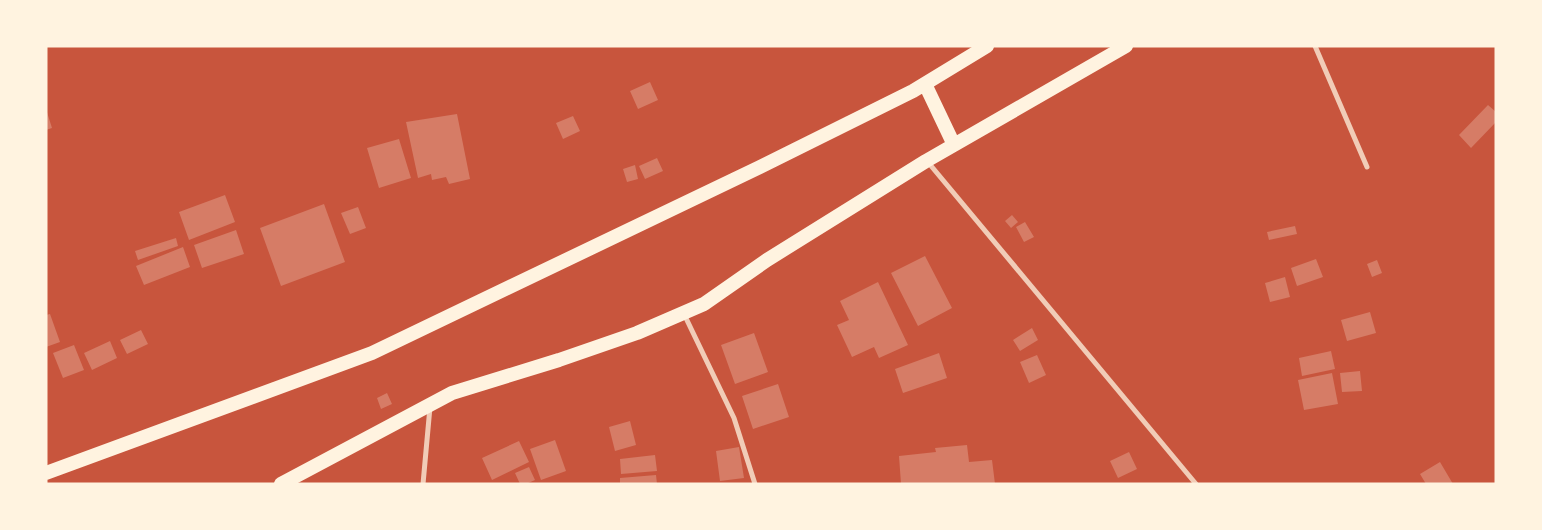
<svg xmlns="http://www.w3.org/2000/svg" width="1542" height="530" font-family="Merriweather,serif">
<style>
.building{fill:#d67c66}
.lines{fill:none;stroke-linecap:round;stroke-linejoin:round}
.minor{stroke:#f1ccb7;stroke-width:5}
.trunk{stroke:#fff3e0;stroke-width:14}
</style>
<rect width="100%" height="100%" fill="#c8553d"/>
<path class="building" d="M650 82 658 100 638 109 630 91Z
M1488 105 1496 112V122L1471 148 1459 135Z
M46 109 52 128 46 130Z
M457 114 470 179 449 184 446 177 432 180 431 174 418 178 406 122Z
M573 116 580 131 563 139 556 123Z
M399 139 411 178 379 188 367 148Z
M657 158 663 171 645 179 639 166Z
M635 165 638 179 627 182 623 169Z
M225 195 235 222 189 240 179 212Z
M324 204 345 262 281 286 260 228Z
M358 207 366 228 350 234 341 213Z
M1012 215 1018 222 1011 228 1005 221Z
M1025 222 1034 237 1024 242 1016 227Z
M1295 226 1297 234 1269 240 1267 232Z
M236 230 244 254 202 268 194 245Z
M176 238 178 246 138 260 135 251Z
M183 247 190 267 144 285 136 266Z
M925 256 952 308 918 326 891 273Z
M1316 259 1323 277 1297 286 1291 268Z
M1377 260 1382 273 1372 277 1367 264Z
M1285 277 1290 297 1270 302 1265 283Z
M878 282 908 345 879 358 874 347 852 357 837 325 849 320 840 301Z
M1370 312 1376 333 1347 341 1341 320Z
M50 314 60 342 46 347V315Z
M1032 328 1038 340 1020 351 1013 340Z
M141 330 148 344 127 354 120 340Z
M754 333 768 372 735 384 721 345Z
M110 341 117 358 92 370 84 353Z
M74 345 84 370 63 378 53 353Z
M1331 351 1335 369 1302 376 1299 358Z
M939 353 947 378 903 393 895 369Z
M1037 355 1046 375 1029 383 1020 362Z
M1360 371 1362 391 1342 392 1340 373Z
M1332 373 1338 404 1304 410 1298 380Z
M778 384 789 417 753 429 742 396Z
M387 393 392 404 381 409 377 398Z
M630 421 636 445 615 451 609 427Z
M555 440 566 471 541 480 530 449Z
M519 441 529 462 492 480 482 458Z
M967 445 969 462 992 460 995 484H901L899 456 936 452 935 448Z
M739 447 744 478 720 481 716 451Z
M1129 452 1137 469 1118 478 1110 461Z
M655 455 657 471 621 474 620 459Z
M1440 462 1453 484H1426L1420 474Z
M529 467 535 480 526 484H520L515 473Z
M656 475 657 484H620V478Z"/>
<g class="lines">
<path class="minor" d="M1315 46 1367 167
M927 161 1196 484
M684 314 734 418 755 484
M423 484 430 407"/>
<path class="trunk" d="M925 84 954 145
M46 473 372 353 760 167 913 91 987 46
M281 484 452 393 559 360 637 333 704 304 767 260 926 161 1126 46"/>
</g>
<rect width="1542" height="530" fill="none" stroke="#fff3e0" stroke-width="95"/>
</svg>
